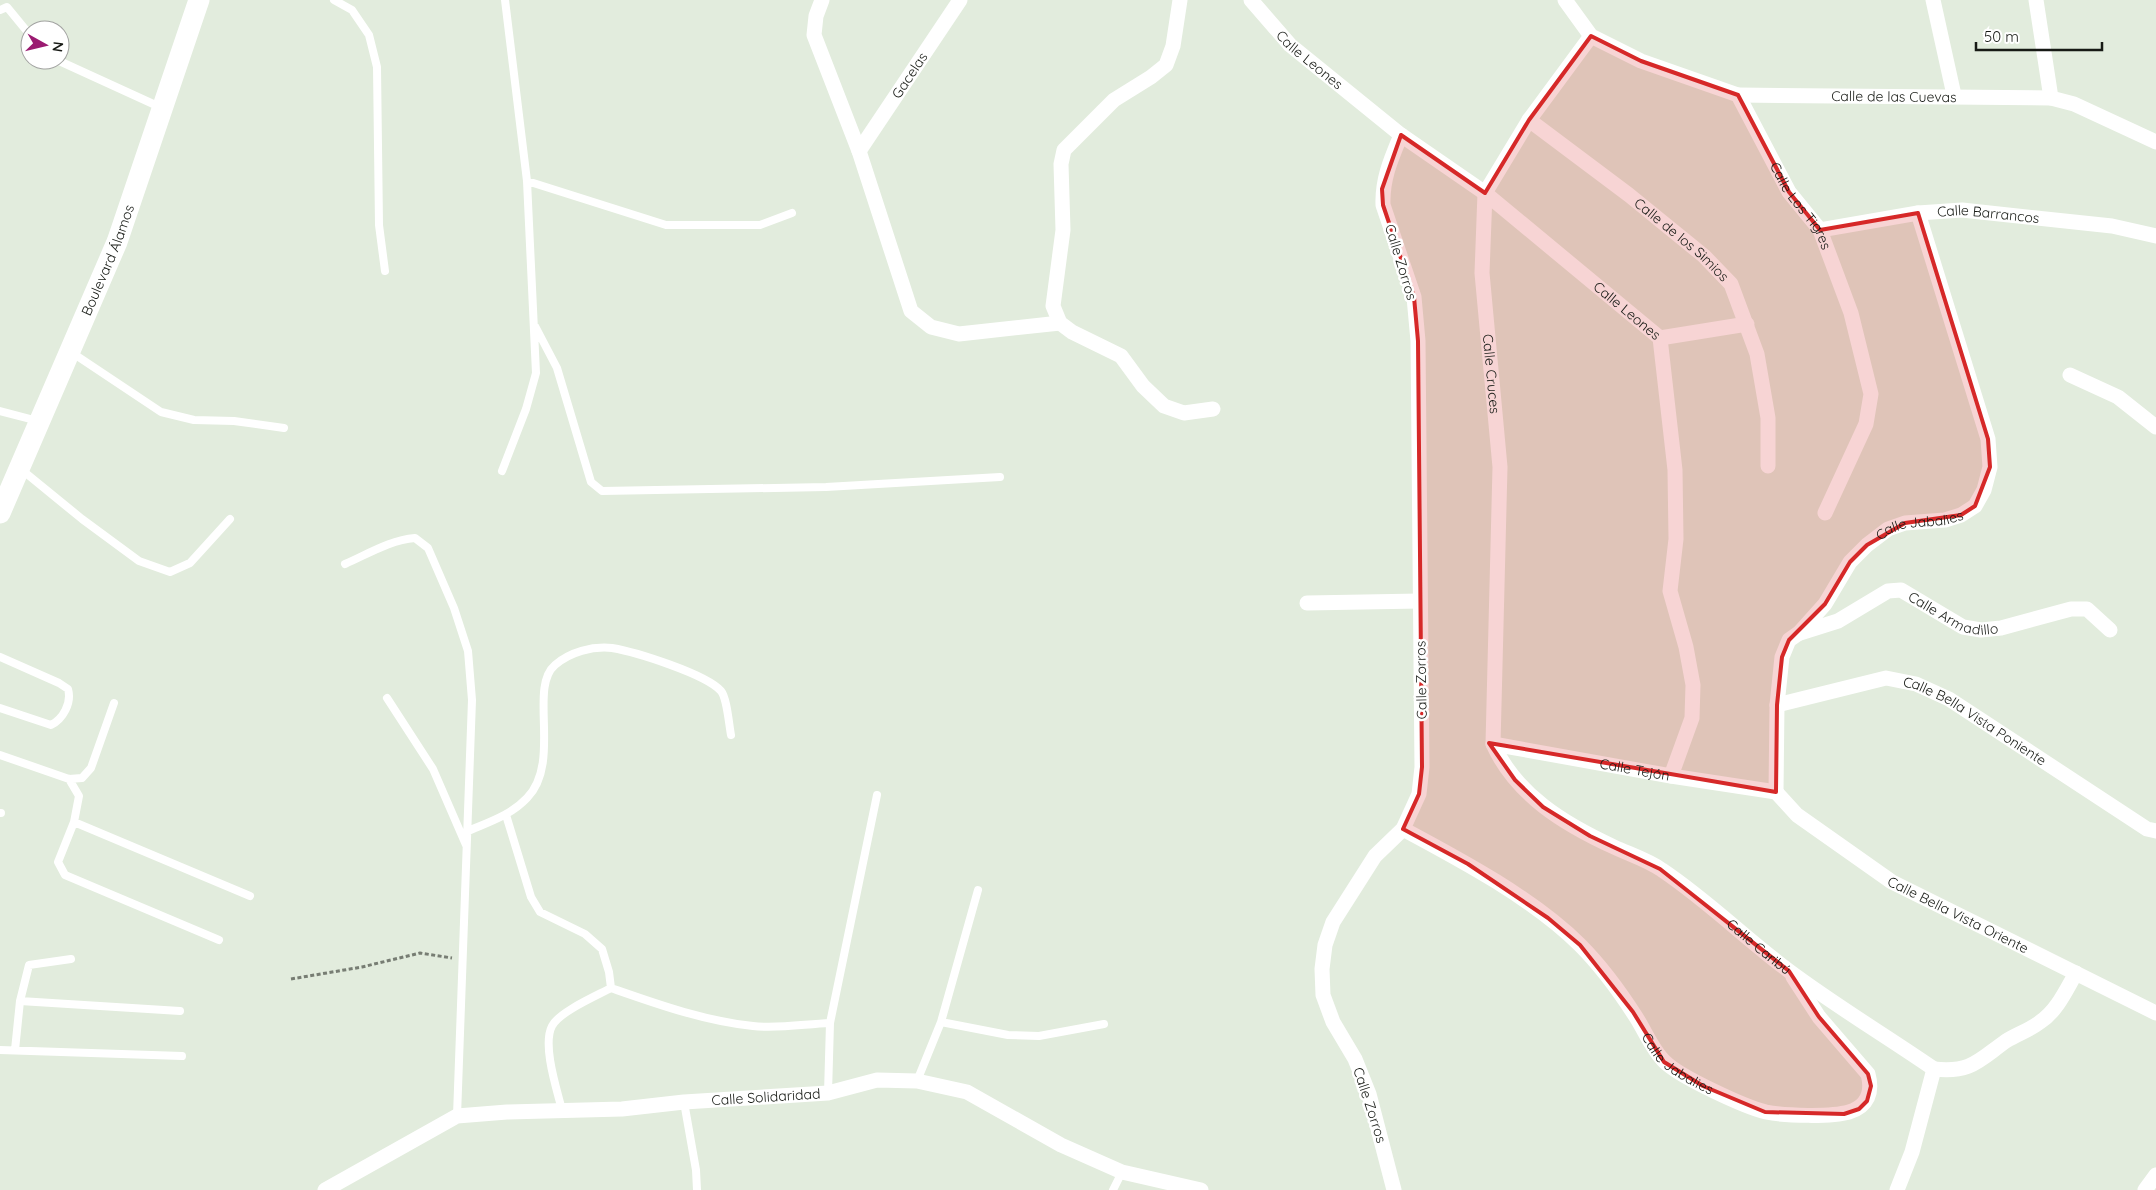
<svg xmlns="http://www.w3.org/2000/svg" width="2156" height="1190" font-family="Quicksand,sans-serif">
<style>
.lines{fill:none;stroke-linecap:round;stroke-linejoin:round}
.path{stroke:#777d73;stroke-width:3;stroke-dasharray:4 2.5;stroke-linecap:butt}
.service{stroke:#fff;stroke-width:8}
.minor{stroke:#fff;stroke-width:15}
.secondary{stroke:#fff;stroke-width:21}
.marked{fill:#d62828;fill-opacity:0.2;stroke:#d62828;stroke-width:4;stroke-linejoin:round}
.labels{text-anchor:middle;stroke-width:5;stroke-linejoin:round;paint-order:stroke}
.street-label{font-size:14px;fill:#171a15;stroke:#fff}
</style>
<rect width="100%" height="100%" fill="#e2ecdd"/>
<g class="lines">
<path class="path" d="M291 979 362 967 420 953 452 958"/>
<path class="service" d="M334 0 352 10 369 35 377 67 379 225 385 271
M0 10 7 7 30 35
M57 60 162 108
M527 181 666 225H760L792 213
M535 326 557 368 591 482 602 491 826 487 1000 477
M71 352 161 412 194 420 234 421 284 428
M0 411 38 421
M22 470 82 519 139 561 170 572 190 563 230 519
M502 471 526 409 536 373 527 181 505 0
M345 564C368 554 390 540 415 538L428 548 454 608 468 651 472 700 457 1116
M0 657 59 683 68 689C72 703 63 719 51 725L0 708
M387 698 433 769 466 845
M0 755 69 779 82 778 91 768 114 703
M69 779 79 796 74 822 250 896
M0 813H1
M506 815 531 897 540 912 585 934 602 949 609 972 611 988C657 1004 704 1021 753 1026 777 1029 805 1024 830 1023
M74 822 58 862 65 875 219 940
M468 831C489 822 511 815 527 798 562 762 528 688 555 665 570 652 592 646 612 648 636 652 706 674 721 691 727 698 729 725 731 735
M20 1001 180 1011
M941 1022 1008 1035 1039 1036 1104 1024
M0 1050 182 1056
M15 1050 20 1001 29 965 71 959
M917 1081 941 1022 978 890
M828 1093 830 1023 877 795
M684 1102 696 1170 697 1190
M562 1110C557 1090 542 1045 552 1026 559 1012 596 996 611 988
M1113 1190 1122 1172"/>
<g class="minor">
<path d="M822 0 816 16 814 35 859 151 911 311 931 327 959 334 1060 323"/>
<path d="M1180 0 1173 46 1166 65 1151 77 1114 100 1064 150 1061 164 1063 230 1053 306 1060 323 1072 332 1121 356 1143 386 1164 406 1184 413 1213 409"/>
<path id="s1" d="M1251 0 1290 45 1401 135 1485 193 1660 338 1675 470 1676 539 1670 591 1686 647 1693 685 1692 718 1671 776"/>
<path id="s2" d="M1565 0 1591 36 1641 61 1738 95 1789 192 1820 230 1851 313 1871 394 1866 424 1825 513"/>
<path d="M1933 0 1954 95"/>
<path d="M2036 0 2051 98 2074 104 2156 142"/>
<path id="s3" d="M1591 36 1529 120 1485 193 1482 273 1500 467 1493 744C1516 795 1564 824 1614 847 1629 854 1648 860 1662 870 1707 900 1746 939 1789 971 1836 1006 1886 1036 1934 1069L1912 1152 1897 1190"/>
<path id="s4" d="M1738 95 2051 98"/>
<path id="s5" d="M1529 120 1629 195 1704 256 1731 284 1757 354 1768 418V466"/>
<path id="s6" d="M859 151 960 0"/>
<path id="s7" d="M1820 230 1918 213 1962 210 2112 226 2156 236"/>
<path d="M1660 338 1747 324"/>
<path d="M2070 375 2118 397 2156 427"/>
<path d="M1307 603 1420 601"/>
<path id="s8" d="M1800 633 1838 621 1888 591 1901 590 1963 627 1981 630 2001 628 2071 609H2087L2110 630"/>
<path id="s9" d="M1777 705 1886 678 1916 684 1949 699 2147 829 2156 831"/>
<path id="s10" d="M1493 744 1671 776 1776 792"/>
<path id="s11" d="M1776 792 1777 705 1782 657 1789 640 1799 633 1825 604 1850 562 1867 545 1888 529 1905 523 1945 520 1961 515 1975 506 1984 490 1990 467 1988 439 1918 213"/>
<path id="s12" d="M1776 792 1797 815 1892 882 2156 1013"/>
<path id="s13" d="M1403 829C1461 860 1534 899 1580 945 1601 966 1620 992 1636 1017 1645 1031 1653 1051 1665 1062 1680 1077 1745 1107 1766 1112 1785 1116 1832 1117 1849 1112 1868 1106 1873 1092 1868 1074L1819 1017 1793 977"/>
<path d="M1934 1069C1971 1073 1978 1061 2006 1041 2017 1034 2030 1030 2040 1022 2057 1011 2066 990 2076 973"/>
<path id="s14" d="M325 1190 457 1116 507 1112 622 1109 684 1102 828 1093 877 1080 917 1081 967 1092 1061 1145 1122 1172 1201 1190"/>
<path d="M1394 1190 1369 1094 1355 1059 1333 1022 1323 995 1322 969 1325 945 1333 922 1375 856 1403 829 1419 794 1422 767 1418 341 1414 297 1383 205C1382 179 1391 159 1401 135"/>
<path d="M2145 1190 2156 1175"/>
</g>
<path class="secondary" id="s15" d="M0 513 117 242 199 0"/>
</g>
<path class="marked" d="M1591 36 1641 61 1738 95 1789 192 1820 230 1918 213 1988 439 1990 467 1975 506 1961 515 1905 523 1867 545 1850 562 1825 604 1789 640 1782 657 1777 705 1776 792 1489 743 1515 780 1543 807 1590 836 1660 869 1789 971 1819 1017 1868 1074 1871 1086 1867 1101 1859 1109 1844 1114 1765 1112 1703 1086 1664 1062 1633 1012 1580 945 1548 918 1468 864 1403 829 1419 794 1422 767 1418 341 1414 297 1383 205 1382 189 1401 135 1485 193 1529 120Z"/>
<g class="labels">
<g class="street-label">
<text dy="5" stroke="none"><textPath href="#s1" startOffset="84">Calle Leones</textPath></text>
<text dy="5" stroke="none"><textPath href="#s6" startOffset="91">Gacelas</textPath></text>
<text dy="5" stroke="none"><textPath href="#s4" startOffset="156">Calle de las Cuevas</textPath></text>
<text dy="5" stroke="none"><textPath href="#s2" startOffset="331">Calle Los Tigres</textPath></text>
<text dy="5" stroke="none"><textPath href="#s7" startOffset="170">Calle Barrancos</textPath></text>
<text dy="5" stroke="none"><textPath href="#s5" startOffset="194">Calle de los Simios</textPath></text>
<text dy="5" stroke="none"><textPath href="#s15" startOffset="275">Boulevard Álamos</textPath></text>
<text transform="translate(1401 262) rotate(73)" y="5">Calle Zorros</text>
<text dy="5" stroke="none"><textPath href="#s1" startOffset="489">Calle Leones</textPath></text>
<text dy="5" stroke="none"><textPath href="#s3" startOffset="371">Calle Cruces</textPath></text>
<text dy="5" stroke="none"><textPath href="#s11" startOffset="336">Calle Jabalies</textPath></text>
<text dy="5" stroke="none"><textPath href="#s8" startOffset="170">Calle Armadillo</textPath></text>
<text transform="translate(1421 680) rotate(-91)" y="5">Calle Zorros</text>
<text dy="5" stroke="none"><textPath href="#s9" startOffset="212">Calle Bella Vista Poniente</textPath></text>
<text dy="5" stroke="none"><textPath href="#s10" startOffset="144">Calle Tejón</textPath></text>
<text dy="5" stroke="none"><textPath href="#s12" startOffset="221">Calle Bella Vista Oriente</textPath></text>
<text dy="5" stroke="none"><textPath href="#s3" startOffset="1081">Calle Caribú</textPath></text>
<text dy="5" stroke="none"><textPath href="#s13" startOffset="368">Calle Jabalies</textPath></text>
<text dy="5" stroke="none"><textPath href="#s14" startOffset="461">Calle Solidaridad</textPath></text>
<text transform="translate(1370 1105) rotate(72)" y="5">Calle Zorros</text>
</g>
</g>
<g transform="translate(45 45) rotate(98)"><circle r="24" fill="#ffffff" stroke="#a2a3a1"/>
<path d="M0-4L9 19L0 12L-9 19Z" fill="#9b1b71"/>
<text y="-8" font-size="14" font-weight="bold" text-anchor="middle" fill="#171a15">N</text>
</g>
<path d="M1976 42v8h126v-8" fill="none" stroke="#171a15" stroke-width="2.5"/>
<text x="1984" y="42" font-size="15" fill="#171a15" stroke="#ffffff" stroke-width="4" paint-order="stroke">50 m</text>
</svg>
